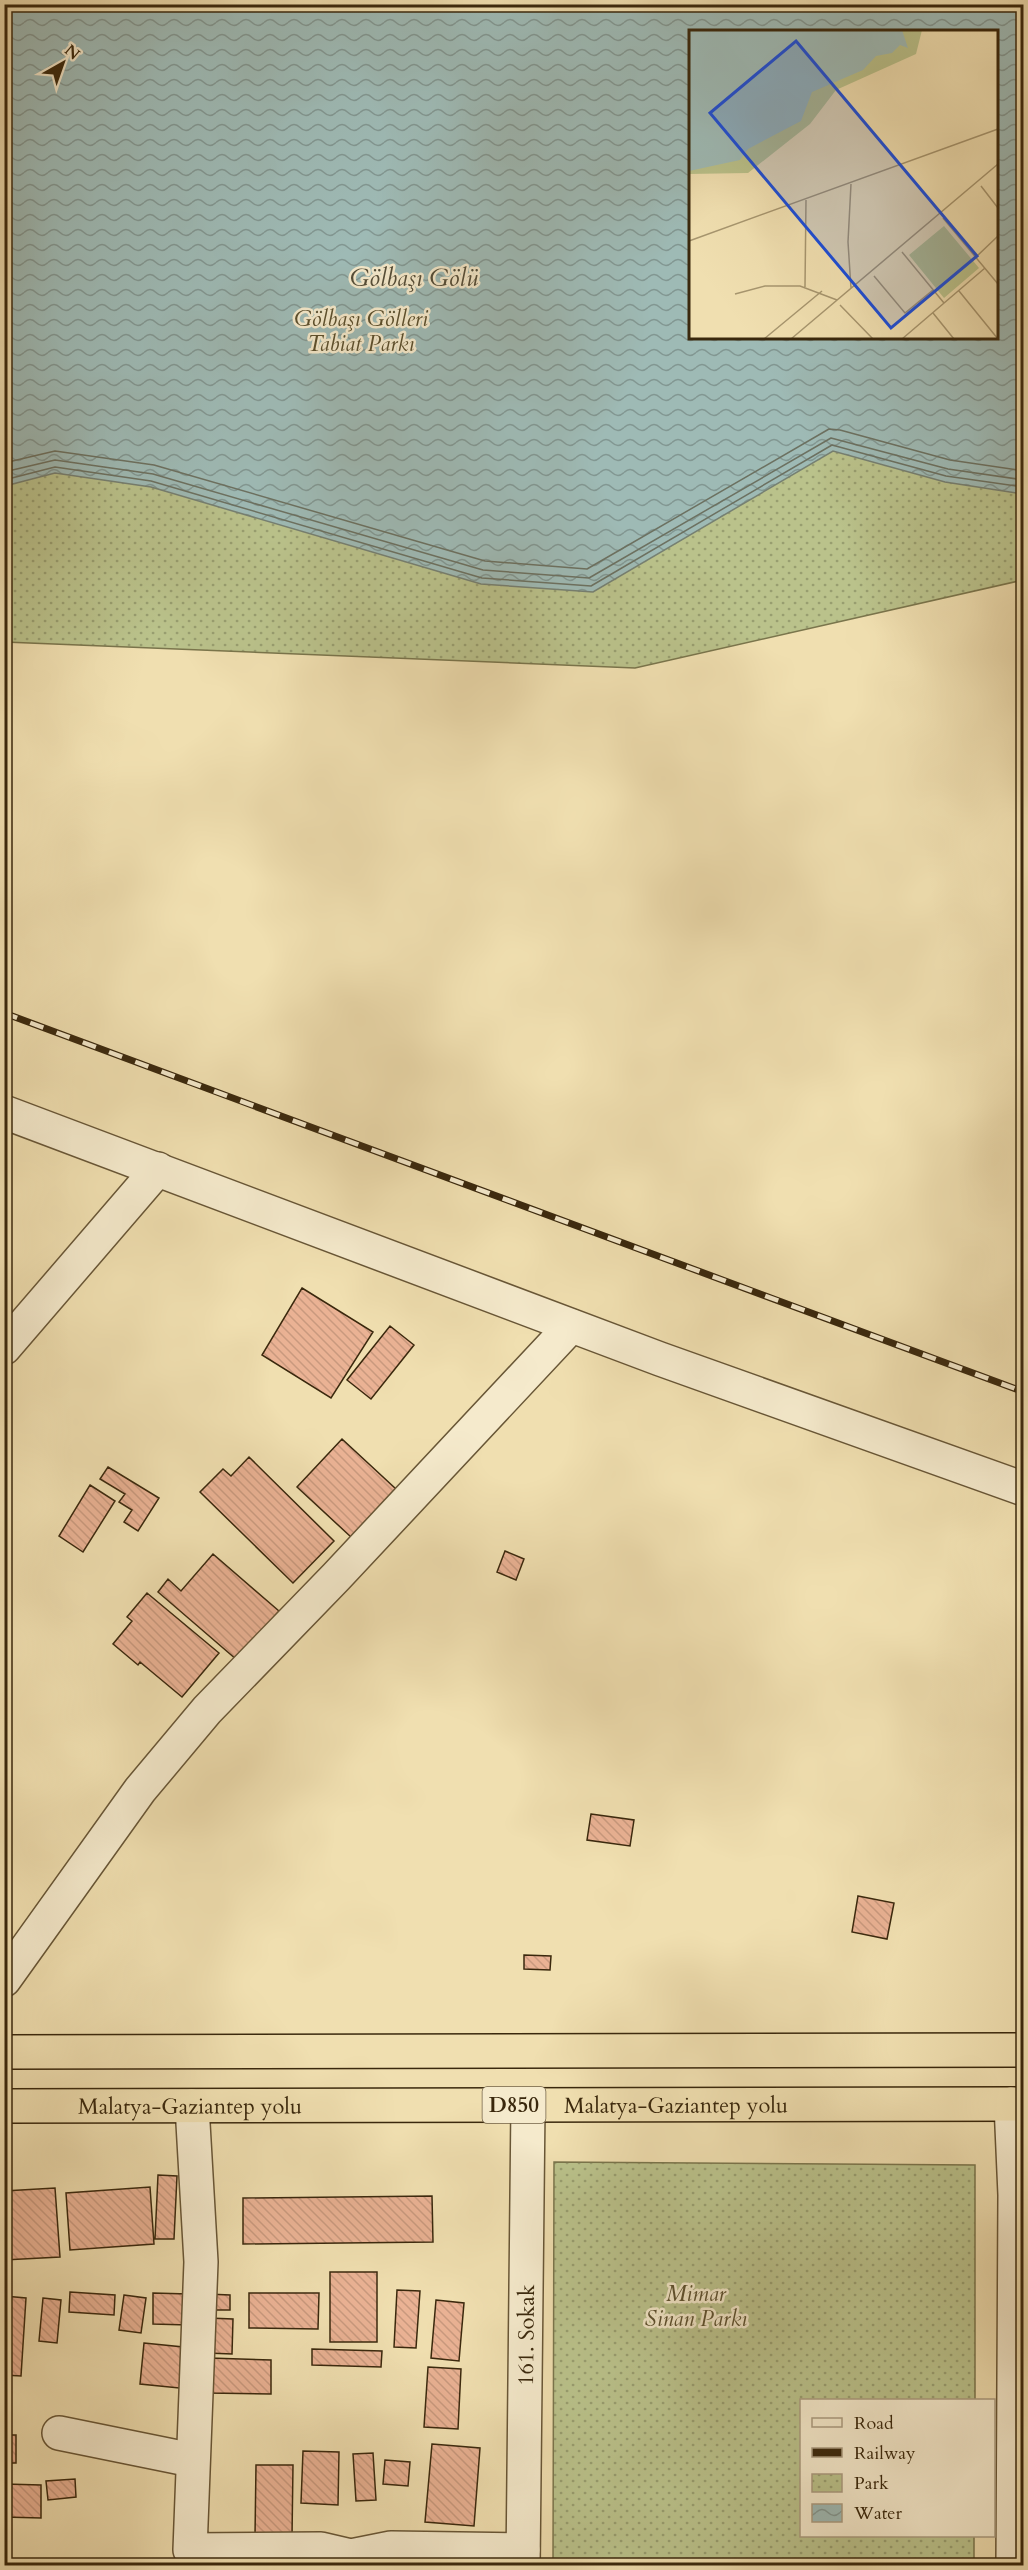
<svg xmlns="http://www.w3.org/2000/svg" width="1028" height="2570" font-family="Cardo,serif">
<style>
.park{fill:url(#park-dots);stroke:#7a754c;stroke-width:1.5;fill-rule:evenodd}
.water{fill:url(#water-waves);stroke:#768072;stroke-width:1.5;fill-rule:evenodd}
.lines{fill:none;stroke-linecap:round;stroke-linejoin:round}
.shore{stroke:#6c7161;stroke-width:1.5}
.building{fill:url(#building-back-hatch);stroke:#3a280d;stroke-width:1.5}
.street-casing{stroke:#685636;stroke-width:36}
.highway-casing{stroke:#3a280d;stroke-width:36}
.street{stroke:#f5eacc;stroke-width:33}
.highway{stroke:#f0dfb0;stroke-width:33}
.rail-casing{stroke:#3a280d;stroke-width:7}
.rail{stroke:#f5eacc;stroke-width:4.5;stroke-dasharray:14;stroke-linecap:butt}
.labels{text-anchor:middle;stroke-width:5;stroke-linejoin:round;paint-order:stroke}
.shield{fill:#f5eacc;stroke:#726246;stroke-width:1.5}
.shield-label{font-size:21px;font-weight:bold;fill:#3a280d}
.park-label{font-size:22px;font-style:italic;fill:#5a4e2c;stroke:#f5eacc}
.street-label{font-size:22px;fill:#3a280d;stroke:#f5eacc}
.water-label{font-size:24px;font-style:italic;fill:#534c37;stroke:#f5eacc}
.inset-road{fill:none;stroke:#a7966f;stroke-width:1.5}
.view{fill:#1d4ed8;fill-opacity:0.15;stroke:#1d4ed8;stroke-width:3}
.inset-edge{fill:none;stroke:#3a280d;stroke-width:3}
</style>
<defs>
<pattern id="park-dots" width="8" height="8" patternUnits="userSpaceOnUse" patternTransform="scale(1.5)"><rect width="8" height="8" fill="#bac28b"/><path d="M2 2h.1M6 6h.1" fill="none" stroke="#989e70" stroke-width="1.8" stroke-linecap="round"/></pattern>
<pattern id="water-waves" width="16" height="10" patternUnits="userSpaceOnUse" patternTransform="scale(1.5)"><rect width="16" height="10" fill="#9ebab5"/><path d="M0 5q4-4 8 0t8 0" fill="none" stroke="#829792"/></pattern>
<pattern id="building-back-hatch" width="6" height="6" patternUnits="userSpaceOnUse" patternTransform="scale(1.5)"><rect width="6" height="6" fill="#eab294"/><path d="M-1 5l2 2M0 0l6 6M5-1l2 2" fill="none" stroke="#c9997e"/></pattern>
</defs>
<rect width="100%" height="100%" fill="#f0dfb0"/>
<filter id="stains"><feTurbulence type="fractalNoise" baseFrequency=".00333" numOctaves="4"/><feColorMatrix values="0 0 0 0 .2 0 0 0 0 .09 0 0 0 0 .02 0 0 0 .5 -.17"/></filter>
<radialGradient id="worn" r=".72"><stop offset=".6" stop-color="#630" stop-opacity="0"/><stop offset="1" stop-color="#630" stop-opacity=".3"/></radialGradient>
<path class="park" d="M5 5H1023V580L635 668 5 642ZM690 32H996V338H690Z
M554 2162 975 2165V2400H802V2536H974V2565H553Z"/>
<path class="water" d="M5 4 1023 5V494L945 482 833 451 593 592 481 584 151 487 55 473 5 486ZM690 32H996V338H690Z"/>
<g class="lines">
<path class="shore" d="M4 463 55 451 154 465 485 561 587 569 829 429 840 430 950 460 1024 471
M4 472 55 460 153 474 483 570 589 578 831 438 948 469 1024 480
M4 480 55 467 151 481 482 578 591 586 832 445 946 476 1024 487"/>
</g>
<path class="building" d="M302 1288 373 1332 331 1398 262 1355Z
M390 1326 414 1345 371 1399 347 1380Z
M342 1439 396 1489 351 1537 297 1487Z
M249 1457 334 1541 293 1583 200 1492 223 1469 231 1476Z
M108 1467 159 1498 138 1531 124 1522 132 1510 119 1502 125 1494 100 1479Z
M90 1485 115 1501 83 1552 59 1536Z
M505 1551 524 1559 516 1580 497 1572Z
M213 1554 279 1611 237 1660 158 1592 168 1579 181 1591Z
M147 1593 219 1653 182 1697 140 1662 138 1665 113 1644 132 1621 127 1617Z
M591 1814 634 1820 630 1846 587 1840Z
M858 1896 894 1903 887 1939 852 1932Z
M524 1955 551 1956 550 1970 524 1969Z
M158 2175 177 2176 174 2239H155Z
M150 2187 154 2244 70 2250 66 2193Z
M55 2188 60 2257 4 2260V2191Z
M432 2196 433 2242 243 2244V2198Z
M330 2272H377V2342H330Z
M397 2290 420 2291 416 2348 394 2347Z
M70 2292 115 2295 114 2315 69 2312Z
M153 2293 188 2294V2325L153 2324Z
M249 2293H319L318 2329 249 2328Z
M206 2294 230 2295V2310H206Z
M124 2295 146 2298 141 2333 119 2330Z
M4 2296 26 2298 21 2376 4 2375Z
M43 2298 61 2300 57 2343 39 2341Z
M436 2300 464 2303 459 2361 431 2358Z
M208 2318 233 2319 232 2354 207 2353Z
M144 2343 193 2348 189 2389 140 2384Z
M312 2349 382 2351 381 2367 312 2365Z
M209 2358 271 2360V2394L208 2393Z
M428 2367 461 2369 458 2429 424 2427Z
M4 2435H16V2463H4Z
M432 2444 480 2448 474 2526 425 2522Z
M303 2451 339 2452 338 2505 301 2503Z
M373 2453 376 2500 356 2501 353 2454Z
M385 2460 410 2462 408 2486 383 2484Z
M256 2465H293L292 2537 255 2536Z
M75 2479 76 2497 48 2500 46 2481Z
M4 2484 41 2485V2518L4 2517Z"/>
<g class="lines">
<g class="street-casing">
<g id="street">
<path d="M4 1112 660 1359 1024 1489"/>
<path d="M4 1348 158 1169"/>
<path d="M4 1980 140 1790 207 1710 336 1577 571 1326"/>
<path d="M1011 2104 1015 2195 1013 2566"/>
<path d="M192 2106 201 2262 190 2550 321 2549 351 2556 391 2548 523 2550"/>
<path d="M59 2433 192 2460"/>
<path id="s1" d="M523 2566 528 2105"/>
</g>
</g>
<g class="highway-casing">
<g id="highway">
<path d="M4 2052 1024 2050"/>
<path id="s2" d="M4 2106 1024 2104"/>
</g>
</g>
<use href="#street" class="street"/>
<use href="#highway" class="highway"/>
<g class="rail-casing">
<path id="rail" d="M4 1013 1024 1392"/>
</g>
<use href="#rail" class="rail"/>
</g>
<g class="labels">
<rect class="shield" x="482.5" y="2087" width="63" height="36" rx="4.5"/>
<g class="shield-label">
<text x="514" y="2112">D850</text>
</g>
<g class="park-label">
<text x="361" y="326">Gölbaşı Gölleri<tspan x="361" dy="25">Tabiat Parkı</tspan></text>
<text x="696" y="2301">Mimar<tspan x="696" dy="25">Sinan Parkı</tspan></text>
</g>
<g class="street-label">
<text dy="8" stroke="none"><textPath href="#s2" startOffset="672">Malatya-Gaziantep yolu</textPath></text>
<text dy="8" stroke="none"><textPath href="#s2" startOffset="186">Malatya-Gaziantep yolu</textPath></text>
<text dy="8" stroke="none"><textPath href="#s1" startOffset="231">161. Sokak</textPath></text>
</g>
<g class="water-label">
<text x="414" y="286">Gölbaşı Gölü</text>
</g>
</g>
<g transform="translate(689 30)">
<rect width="309" height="309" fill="#f0dfb0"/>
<path d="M0 0H233L227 24 147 60 121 94 59 143 0 144ZM255 196 290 238 255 268 220 225Z" fill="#bac28b"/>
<path d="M0 0H213L219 18 211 15 203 23 187 26 174 40 123 62 112 91 59 119 51 130 0 141Z" fill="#9ebab5"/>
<path class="inset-road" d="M292 156 309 178M254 188 309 254M0 211 309 99M213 222 255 273M287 227 309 206M185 246 216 283 244 260M116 257 117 170M162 258 159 212 162 154M270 261 309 309M46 264 76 256H111L148 270M151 275 184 309M244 283 265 309M75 309 133 261M102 309 309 134M213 309 296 238"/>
<path class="view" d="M107 11 288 226 202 298 21 83Z"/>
<rect width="309" height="309" class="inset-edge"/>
</g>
<rect width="1028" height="2570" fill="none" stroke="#f0dfb0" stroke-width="24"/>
<rect x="6" y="6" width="1016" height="2558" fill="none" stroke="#3a280d" stroke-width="3"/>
<rect x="12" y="12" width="1004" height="2546" fill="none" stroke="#3a280d" stroke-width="1.5"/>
<rect x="800" y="2399" width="195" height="138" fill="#f5eacc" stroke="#aa9c80" stroke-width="1.5"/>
<rect x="812" y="2418" width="30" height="9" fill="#f5eacc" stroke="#aa9c80" stroke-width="1.5"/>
<text x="854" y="2429" font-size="18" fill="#3a280d">Road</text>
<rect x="812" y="2448" width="30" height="9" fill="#3a280d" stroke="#aa9c80" stroke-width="1.5"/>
<text x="854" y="2459" font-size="18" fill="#3a280d">Railway</text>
<rect x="812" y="2474" width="30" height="18" fill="url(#park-dots)" stroke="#aa9c80" stroke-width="1.5"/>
<text x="854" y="2489" font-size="18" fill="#3a280d">Park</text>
<rect x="812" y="2504" width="30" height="18" fill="url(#water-waves)" stroke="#aa9c80" stroke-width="1.5"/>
<text x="854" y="2519" font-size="18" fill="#3a280d">Water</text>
<g transform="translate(63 63) rotate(40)" stroke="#f5eacc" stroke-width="4.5" paint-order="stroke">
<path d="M0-4.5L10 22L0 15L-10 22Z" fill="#3a280d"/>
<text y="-9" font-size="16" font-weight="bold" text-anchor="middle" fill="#3a280d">N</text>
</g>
<rect width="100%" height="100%" filter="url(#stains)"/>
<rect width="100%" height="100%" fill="url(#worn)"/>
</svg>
